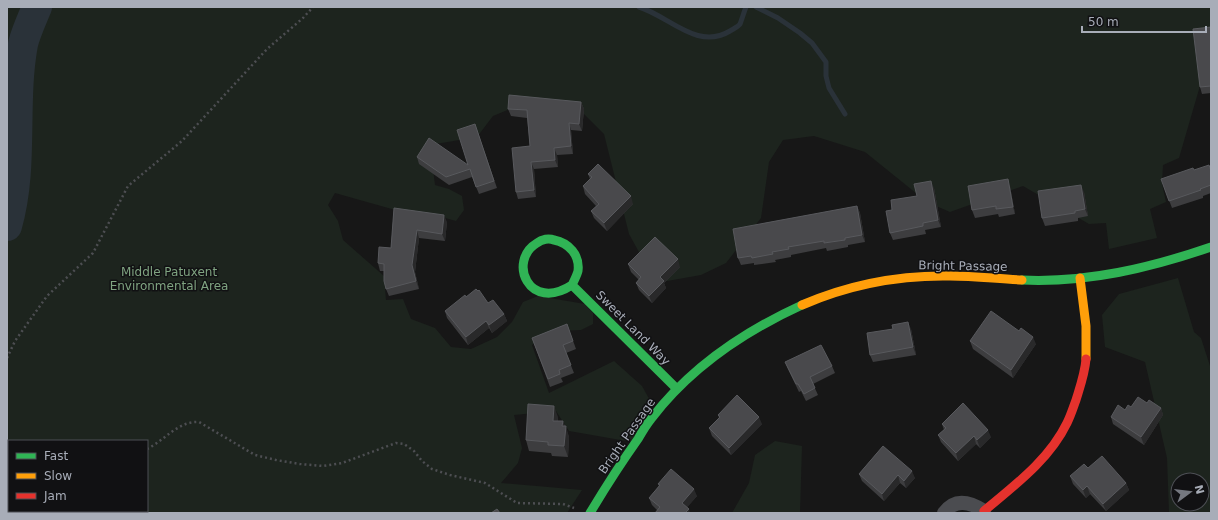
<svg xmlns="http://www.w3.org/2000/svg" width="1218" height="520" font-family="'DejaVu Sans',sans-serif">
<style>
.green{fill:#1d241e;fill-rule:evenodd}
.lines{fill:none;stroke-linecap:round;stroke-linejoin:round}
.stream{stroke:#2a3239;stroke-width:5}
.river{stroke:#2a3239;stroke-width:30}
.path{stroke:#4d4e52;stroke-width:2.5;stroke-dasharray:2 3;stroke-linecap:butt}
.street{stroke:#4b4c50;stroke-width:14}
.fast{stroke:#30b455;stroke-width:9}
.slow{stroke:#ff9f0a;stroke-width:9}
.jam{stroke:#e5322d;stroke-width:9}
.wall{fill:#3d3d3f}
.shaded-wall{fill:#29292a}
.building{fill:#49494c;stroke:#58595d}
.labels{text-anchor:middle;stroke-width:3;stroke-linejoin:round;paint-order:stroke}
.street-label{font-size:12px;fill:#a8adb8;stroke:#111113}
.park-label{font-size:12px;fill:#7fa381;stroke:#111113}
</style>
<rect width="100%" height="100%" fill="#171717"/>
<path class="green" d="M7 7H1211V63L1202 79 1179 158 1163 165 1162 184 1166 202 1150 209 1157 238 1109 249 1106 223 1089 224 1023 186 950 212 927 202 865 152 814 136 783 140 769 162 761 218 726 263 701 275 656 283 629 234 604 134 577 107 527 102 493 116 477 137 430 145 435 185 449 189 462 196 464 210 456 221 431 214 413 215 335 193 328 205 338 221 343 240 384 276 386 300 403 299 411 319 435 328 451 347 471 349 497 337 512 322 523 302 538 296 585 304 593 313V324L581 330 558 331 532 345 549 393 614 361 642 386 652 404 632 442 569 431 556 411 514 415 522 448 518 463 501 483 582 490 567 513H7ZM9 441H147V511H9Z
M1178 278 1194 332 1201 338 1211 369V513H1169L1167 458 1145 362 1105 347 1102 315 1119 294ZM1178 480H1202V504H1178Z
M775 441 802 446 800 513H732L749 483 755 455Z"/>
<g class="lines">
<path class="stream" d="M639 7C669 16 697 51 730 31 733 29 738 27 740 24 742 19 744 12 746 7
M756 7 778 18 800 33 812 43 826 62V76L829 88 845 114"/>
<path class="river" d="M7 226C24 167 12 104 23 44 26 32 32 19 37 7"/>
<path class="path" d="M7 358 15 341 47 296 93 253 128 186 182 141 267 49 303 18 313 7
M147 449C165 440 178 421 199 422L255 455 276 460 300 464 323 466 342 463 396 443 404 444 414 451 422 461 432 469 450 475 485 483 517 503 563 504 574 508
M80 513 82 511"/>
<path class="street" d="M944 513C955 498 970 502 984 511"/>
<path class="fast" d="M1022 280C1087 283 1150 268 1211 247
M572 285C529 313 507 261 537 243 542 239 549 238 554 240 569 243 580 255 578 271 577 275 574 281 572 285L677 389
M590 513C605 488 621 463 638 439 642 432 646 425 651 419 690 368 745 331 802 305"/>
<path class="slow" d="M1080 278 1086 326V359
M802 305C846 286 895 276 943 276 969 275 996 279 1022 280"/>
<path class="jam" d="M985 513 984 511C1015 485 1049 460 1067 423 1071 415 1073 408 1076 400 1080 387 1085 373 1086 359"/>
</g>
<path class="wall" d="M1211 27V93L1202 94 1200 87Z
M581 102 584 109 582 131 571 130 573 154 557 155 558 167 534 169 536 197 518 199 516 192 530 146 527 118 511 116 508 109Z
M475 124 497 188 479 194 472 177 449 185 419 164 417 157 468 165Z
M1194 170H1211V193L1203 196V198L1172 208 1161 179Z
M588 174 633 204 607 231 594 218 591 211 596 206 585 194 583 186 590 179Z
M1010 186 1015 214 999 217 998 214 975 218 972 210Z
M934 188 941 227 925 230 926 234 893 240 890 233 892 210 917 196Z
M1084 192 1088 216 1078 218V221L1045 226 1042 218Z
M857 206 860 213 865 242 848 245V247L827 251 826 248 791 255V257L775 260 776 262 754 265V263L741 265 738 258Z
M394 208 447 222 445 241 419 238 415 272 419 289 389 296 386 289 384 271H380L378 263 391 248Z
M628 264 680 267 664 283 666 288 652 303 639 290 636 283 639 280 631 272Z
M466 297 488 303 504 314 507 321 492 333 489 328 468 345 447 318 445 311Z
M567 324 576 349 566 353 574 373 561 378 563 382 550 387 532 338Z
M911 329 916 355 873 362 870 355Z
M970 341 1036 344 1013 378 973 349Z
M785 362 832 366 835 373 813 384 818 395 806 401 801 391 799 392 788 369Z
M1147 403 1161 408 1163 415 1144 445 1113 424 1111 417 1131 407Z
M718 415 762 424 731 455 712 436 709 428 719 418Z
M558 417V421H563L569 437 568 457 552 456 551 453 529 451 526 440Z
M942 424 991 437 980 448 976 444 958 461 941 442 938 435 944 430Z
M883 446 915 478 906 488 900 483 884 501 862 481 859 474Z
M1070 476 1126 483 1129 490 1106 511 1090 494 1086 498 1073 484Z
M658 484 697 496 687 507 657 510 652 505 649 498 659 486Z"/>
<path class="shaded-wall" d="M581 102 584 109 582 131 579 124Z
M569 123 571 130 573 154 571 146Z
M554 148 557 155 558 167 555 160Z
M531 162 534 169 536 197 534 190Z
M1008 179 1010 186 1015 214 1013 207Z
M931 181 934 188 941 227 938 220Z
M1081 185 1084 192 1088 216 1085 209Z
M631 196 633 204 607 231 604 223Z
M857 206 860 213 865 242 862 235Z
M444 215 447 222 445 241 442 234Z
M417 230 419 238 415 272 419 289 416 281 412 265Z
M678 259 680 267 664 283 666 288 652 303 649 296 660 277Z
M504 314 507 321 492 333 489 325Z
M486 321 489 328 468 345 466 337Z
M908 322 911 329 916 355 913 347Z
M1033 337 1036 344 1013 378 1011 370Z
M554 406 558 417 557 431 553 421Z
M1161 408 1163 415 1144 445 1141 437Z
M759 417 762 424 731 455 729 448Z
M563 421 565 429 566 426 569 437 568 457 564 446 562 426Z
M988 430 991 437 980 448 977 440Z
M974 436 976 444 958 461 956 453Z
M912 471 915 478 906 488 904 481Z
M898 475 900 483 884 501 882 494Z
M1126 483 1129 490 1106 511 1103 504Z
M1087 486 1090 494 1086 498 1083 490Z
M694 489 697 496 685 510 682 503Z
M689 509 690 513H685Z"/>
<path class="building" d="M1211 27V86L1200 87 1193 29Z
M509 95 581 102 579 124 569 123 571 146 554 148 555 160 531 162 534 190 516 192 512 148 530 146 527 110 508 109Z
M475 124 494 181 476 187 470 169 446 177 417 157 429 138 468 165 457 130Z
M598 164 631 196 604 223 591 211 599 204 583 186 592 177 588 174Z
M1209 165 1211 171V185L1200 189 1201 190 1169 201 1161 179 1193 168 1194 170Z
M1008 179 1013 207 996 209V206L972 210 968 186Z
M931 181 938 220 923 223V226L890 233 886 211 892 210 891 200 917 196 914 184Z
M1081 185 1085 209 1075 211V213L1042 218 1038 191Z
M857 206 862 235 845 238V240L824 243V241L788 247 789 249 772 252 773 254 752 258 751 256 738 258 733 229Z
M394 208 444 215 442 234 417 230 412 265 416 281 386 289 384 281V264L378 263 379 247 391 248Z
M655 237 678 259 660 277 664 281 649 296 636 283 641 277 628 264Z
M476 289 478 291 479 290 488 303 493 300 504 314 489 325 486 321 466 337 445 311 465 295 466 297Z
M991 311 1019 331 1021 328 1033 337 1011 370 970 341Z
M908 322 913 347 870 355 867 333 893 329 892 325Z
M567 324 573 341 563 345 571 365 559 370 560 374 548 379 532 338Z
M821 345 832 366 810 377 815 388 804 394 798 384H796L785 362Z
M737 395 759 417 729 448 709 428 720 417 718 415Z
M1138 397 1147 403 1149 400 1161 408 1141 437 1111 417 1118 405 1125 410 1128 405 1131 407Z
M963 403 988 430 977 440 974 436 956 453 938 435 946 428 942 424Z
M528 404 554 406 553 421H563L562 426H566L564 446 548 445V442L526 440Z
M883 446 912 471 904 481 898 475 882 494 859 474Z
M1102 456 1126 483 1103 504 1087 486 1083 490 1070 476 1084 464 1088 468Z
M671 469 694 489 682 503 689 509 685 513H655L660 507 649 498 660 485 658 484Z
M497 509 500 513H491Z"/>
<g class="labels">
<g class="street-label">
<text transform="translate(963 266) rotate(1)" y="4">Bright Passage</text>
<text transform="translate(633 328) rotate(45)" y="4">Sweet Land Way</text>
<text transform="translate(627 436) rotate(-55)" y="4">Bright Passage</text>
</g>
<g class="park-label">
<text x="169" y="276">Middle Patuxent<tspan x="169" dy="14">Environmental Area</tspan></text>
</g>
</g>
<rect width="1218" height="520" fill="none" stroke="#a8adb8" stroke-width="16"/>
<rect x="8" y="440" width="140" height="72" fill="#111113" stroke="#4d4f55"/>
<rect x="16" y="453" width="20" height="6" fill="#30b455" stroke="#4d4f55"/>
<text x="44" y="460" font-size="12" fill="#a8adb8">Fast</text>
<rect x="16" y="473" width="20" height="6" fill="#ff9f0a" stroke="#4d4f55"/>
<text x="44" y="480" font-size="12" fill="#a8adb8">Slow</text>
<rect x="16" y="493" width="20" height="6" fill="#e5322d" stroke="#4d4f55"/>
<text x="44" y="500" font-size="12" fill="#a8adb8">Jam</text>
<g transform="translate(1190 492) rotate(75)"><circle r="19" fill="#111113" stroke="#4d4f55"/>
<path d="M0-3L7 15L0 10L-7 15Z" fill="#757880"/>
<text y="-6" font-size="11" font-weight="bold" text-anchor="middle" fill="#a8adb8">N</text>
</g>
<path d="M1082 26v6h124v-6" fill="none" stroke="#a8adb8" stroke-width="2"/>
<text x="1088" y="26" font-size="12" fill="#a8adb8" stroke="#111113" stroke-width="3" paint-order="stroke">50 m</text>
</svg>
